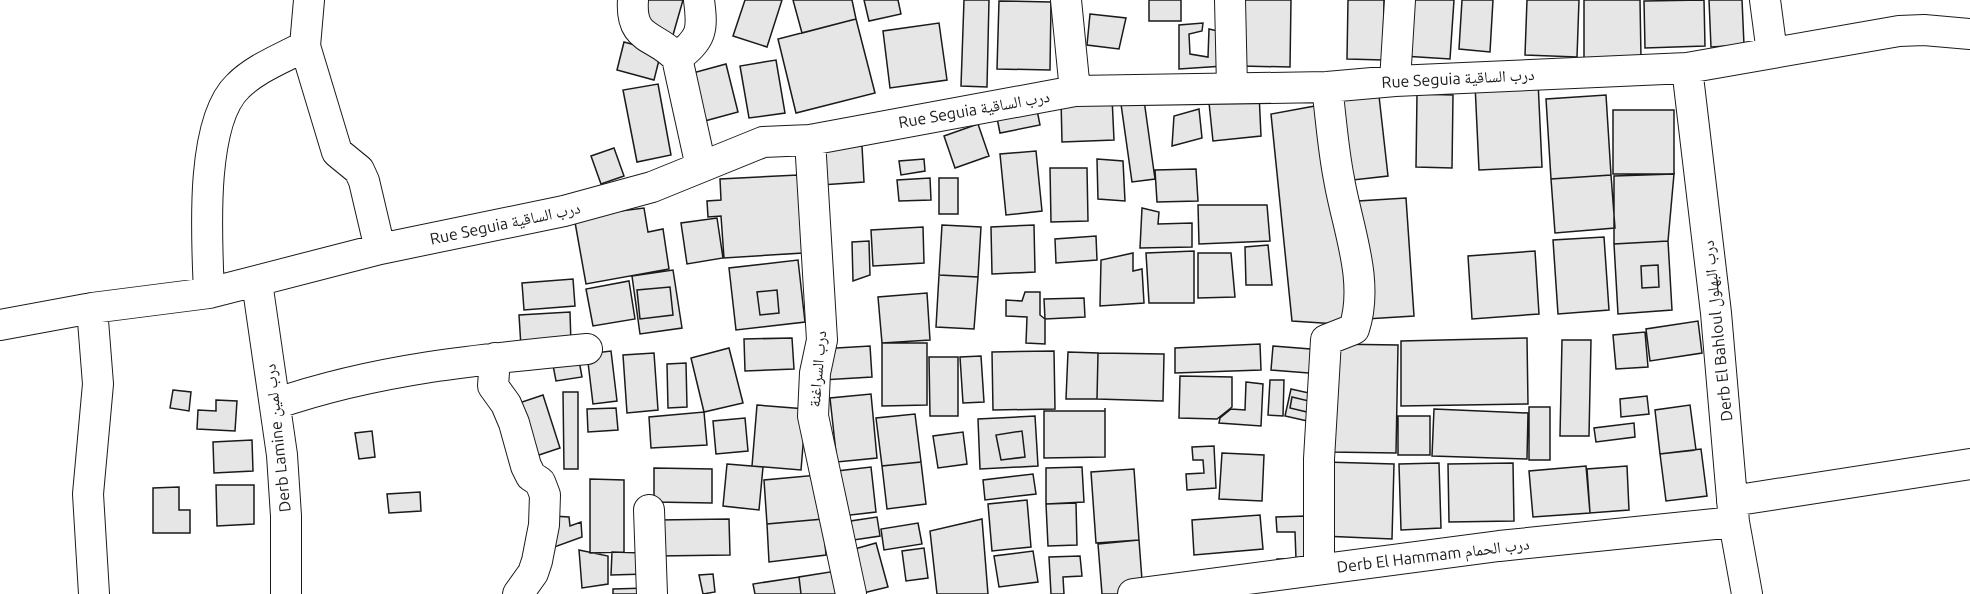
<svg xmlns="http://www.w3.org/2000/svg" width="1970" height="594" font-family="Ubuntu,'Noto Naskh Arabic',sans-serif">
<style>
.building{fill:#e6e6e6;stroke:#1a1a1a;stroke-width:1.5;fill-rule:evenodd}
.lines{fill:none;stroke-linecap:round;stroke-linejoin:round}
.street-casing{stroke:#1a1a1a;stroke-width:32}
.street{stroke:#fff;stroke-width:30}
.labels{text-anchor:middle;stroke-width:4.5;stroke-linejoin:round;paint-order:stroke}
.street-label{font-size:16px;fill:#1a1a1a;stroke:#fff}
</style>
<rect width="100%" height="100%" fill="#fff"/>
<path class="building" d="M646 0H683L673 35 638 25Z
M745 0H782L767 47 733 36Z
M793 0H852L856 19 802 33Z
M864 0H898L901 14 869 21Z
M964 0H989L987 87 961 86Z
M1149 0H1181V21H1149Z
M1242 0H1291L1290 67 1241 66Z
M1348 0H1384L1383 60 1347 59Z
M1407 0H1454L1450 59 1403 56Z
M1462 0H1493L1490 52 1459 49Z
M1527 0H1579L1577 57 1525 55Z
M1584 0H1640L1641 58H1584Z
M1704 0 1705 46 1645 48 1644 1Z
M1709 0H1742L1744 45 1711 47Z
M999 1 1051 2 1050 70 997 69Z
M1090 14 1126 18 1119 49 1087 45Z
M856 19 875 93 796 113 778 39Z
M939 23 947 80 890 88 883 31Z
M1203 23 1202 31 1189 34 1190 54 1208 57 1209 29 1218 31 1224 66 1179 69V25Z
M624 42 661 52 654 80 617 70Z
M776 60 785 113 749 118 740 66Z
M726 64 738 112 701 122 689 74Z
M1538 81 1542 167 1479 170 1475 84Z
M658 84 671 155 637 162 623 90Z
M1378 87 1388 176 1344 181 1334 92Z
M1208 93H1259L1261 136 1213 141Z
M1417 94 1453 95 1452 168 1416 167Z
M1606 95 1611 175 1551 179 1546 99Z
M1112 97 1114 140 1062 142 1061 99Z
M1144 100 1155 179 1132 182 1121 104Z
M1326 104 1352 325 1292 321 1271 114Z
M1036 105 1040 125 1000 133 996 113Z
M1199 109 1202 138 1172 146 1174 116Z
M1613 110H1674V174H1613Z
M978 124 989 156 955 168 944 136Z
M862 146 864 182 821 185 819 148Z
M614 148 624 176 601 184 591 156Z
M1036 151 1042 211 1006 215 1000 154Z
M924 159 925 171 901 175 899 161Z
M1097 159 1123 161 1125 201 1098 199Z
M1050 168H1087L1088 221 1051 222Z
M1196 169 1198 201 1157 202 1155 170Z
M1674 174 1668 241 1614 244V176Z
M798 175 803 253 724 258 721 216 708 217 707 201 721 200 720 179Z
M1611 175 1615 228 1555 233 1551 179Z
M930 178 931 200 899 201 897 180Z
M939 178H958V214H939Z
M1406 198 1414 316 1366 319 1358 201Z
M620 203 621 211 644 208 648 232 663 229 669 269 586 284 573 211Z
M1198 205H1267L1270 241 1199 244Z
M1142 208 1159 212 1158 224 1192 223V247L1140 248Z
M717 218 723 258 687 264 681 223Z
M942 225 981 227 978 277 939 275Z
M1034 225 1035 272 992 274 991 227Z
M923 227 924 263 873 266 871 230Z
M1096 236 1097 260 1056 263 1055 239Z
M1604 237 1609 310 1558 314 1553 240Z
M869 241 870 275 853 281 852 242Z
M1668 241 1672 310 1618 314 1614 244ZM1658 265 1659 287 1642 288 1641 266Z
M1268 245 1272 285H1246L1245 247Z
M1194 251V303H1149L1146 253Z
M1535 251 1539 314 1472 319 1468 256Z
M1133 253V271L1142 269 1144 303 1100 306 1101 260Z
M1198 253H1231L1235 297 1198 298Z
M798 260 805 322 736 330 729 268ZM777 290 779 313 760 315 757 292Z
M1658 265 1659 287 1642 288 1641 266Z
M673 270 682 328 640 334 632 276ZM670 287 673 315 640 319 637 290Z
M939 275 978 277 974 329 936 327Z
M573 279 575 306 524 310 522 283Z
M629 281 635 319 593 326 586 289Z
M670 287 673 315 640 319 637 290Z
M777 290 779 313 760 315 757 292Z
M1025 292H1040V315L1045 319V344L1026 343 1027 317 1006 316V300L1022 301Z
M927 293 930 340 882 343 878 297Z
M1084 298 1085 317 1045 319 1044 299Z
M570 312 571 344 521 347 519 315Z
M1698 321 1702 353 1650 361 1646 329Z
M1645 332 1648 367 1616 369 1613 335Z
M792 338 794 369 745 371 744 339Z
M1527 338 1528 404 1401 406V341Z
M1562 340H1591L1589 436H1560Z
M882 343H927V405L882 406Z
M1260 344 1261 370 1175 373V348Z
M1331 344 1398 345 1396 453 1329 452Z
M870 346 872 377 822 380 820 349Z
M1273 346 1323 350 1321 374 1271 370Z
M729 348 743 403 704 412 691 358Z
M611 351 617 401 593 404 587 354Z
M1054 351 1055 409 993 410 992 352Z
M1068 352 1098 353 1097 399H1066Z
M654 353 658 410 627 413 623 355Z
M1098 353 1164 354 1163 401 1097 399Z
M578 355 582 377 556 381 552 360Z
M981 356 984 402 963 403 960 357Z
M929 357H958V416H930Z
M686 363 687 407 668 408 667 364Z
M1180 376 1232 377V407L1217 419 1179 418Z
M1270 380H1284L1283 416 1268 415Z
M1246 382 1263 384 1261 426 1219 423 1220 418 1231 409 1245 410Z
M1291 389 1318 395 1312 422 1285 416ZM1292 397 1309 401 1307 412 1290 408Z
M173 390 191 392 189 411 170 408Z
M563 392H578V469H564Z
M871 394 877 458 837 462 830 398Z
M543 395 560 448 524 460 507 407Z
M1647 396 1649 414 1621 417 1620 399Z
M1292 397 1309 401 1307 412 1290 408Z
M216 400 237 401 235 431 197 429 198 410 216 411Z
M757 405 806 409 801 470 752 466Z
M1690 405 1696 450 1660 454 1655 410Z
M1529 407H1550V460H1529Z
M616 408 618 430 588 432 587 409Z
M1105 408V457L1044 458V411H1105Z
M1434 409 1528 413 1527 459 1432 456Z
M704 412 707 445 651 448 649 417Z
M915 414 921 462 882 466 876 418Z
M1035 416 1038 466 980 469 978 419ZM1022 431 1025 457 1001 460 996 435Z
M1398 416H1430V455H1398Z
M745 418 748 451 716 454 713 421Z
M1634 423 1635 437 1596 442 1594 428Z
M372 431 375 457 359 459 355 433Z
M1022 431 1025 457 1001 460 996 435Z
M963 432 967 464 938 468 933 436Z
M252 440 253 471 214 473 213 442Z
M1214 446 1216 488 1187 490 1186 474 1204 473 1203 460H1193L1192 447Z
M1701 449 1707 496 1666 501 1660 454Z
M1222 453 1264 455 1262 501 1219 499Z
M921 462 926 504 887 509 882 466Z
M1325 462 1394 464 1392 539 1322 536Z
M1439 463 1441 528 1401 530 1399 464Z
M1513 463 1514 521 1449 522 1448 464Z
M727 464 763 467 759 510 723 506Z
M1586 466 1590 513 1533 517 1529 471Z
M1627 466 1629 510 1590 513 1587 469Z
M871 467 876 512 842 516 837 471Z
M1082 467 1084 502 1046 504V468Z
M654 468 712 469V503L654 502Z
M1134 469 1139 540 1096 543 1091 472Z
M1033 474 1036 494 985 500 983 480Z
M818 475 823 519 767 524 764 480Z
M590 479 624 480V552L590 553Z
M216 485H254V524L217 526Z
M179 487V510H190V533H153V488Z
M420 492 421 511 389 513 387 494Z
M1027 500 1031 547 992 551 988 504Z
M1076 503 1077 545 1048 546 1046 504Z
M1260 515 1263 549 1194 555 1192 520Z
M552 516 569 517 570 526 581 522 582 537 549 549Z
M1306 516 1304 572 1277 573V559H1296L1295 532H1277L1276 517Z
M877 517 880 536 847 541 844 522Z
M729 519 730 555 658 556V520Z
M823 519 826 555 769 562 767 524Z
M982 519 988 594H937L930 531Z
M918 523 922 544 884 550 881 529Z
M1139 540 1142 580 1128 594H1102L1098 544Z
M876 543 888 587 863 593 851 550Z
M924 548 928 578 906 581 902 551Z
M579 550 608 556V584L582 588Z
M1033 551 1038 582 999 587 994 556Z
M612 552 644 553 646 574 611 575Z
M1080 556 1082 576 1063 577 1064 594H1051L1049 557Z
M836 571 839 594H801L799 577Z
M713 574 715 592 703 594 699 575Z
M799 577 801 594H755L753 584Z
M647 588V594H613V589Z"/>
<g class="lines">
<g class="street-casing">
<path id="street" d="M633 0C630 42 656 34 677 58L701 167
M1066 0 1075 91
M1230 0 1232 87
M1765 0 1772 53
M305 46 337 152 359 170 364 181 380 249
M677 58C702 38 703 31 699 0
M1687 68 1716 313 1734 522 1747 594
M1395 81 1400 0
M810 140 822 340 815 373 813 416 851 594
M257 282 282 455 286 516V594
M209 293C207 242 199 123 238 86 256 68 283 58 305 46L309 0
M92 308 98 384 88 494 94 594
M0 325 92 308 209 293 380 249 564 211 652 187 763 142 810 140 1075 91 1327 87 1395 81 1687 68 1899 31 1924 30 1970 34
M495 358 493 386 506 404 514 423 526 466 531 476 540 482 545 495 544 525 537 561 533 573 518 594
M275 404C376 369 481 359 587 349
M1732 501 1970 464
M649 510 652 594
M1319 569V459L1326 340 1354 329C1370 281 1347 227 1339 179 1333 149 1331 118 1327 87
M1133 594 1499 546 1734 522"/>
</g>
<use href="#street" class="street"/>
</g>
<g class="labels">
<g class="street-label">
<text transform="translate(1458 78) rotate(-3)" y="6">Rue Seguia درب الساقية</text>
<text transform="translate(974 109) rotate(-10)" y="6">Rue Seguia درب الساقية</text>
<text transform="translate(505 223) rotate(-12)" y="6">Rue Seguia درب الساقية</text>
<text transform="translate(1717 331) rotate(-96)" y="6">Derb El Bahloul درب البهلول</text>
<text transform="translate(817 369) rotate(-85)" y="6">درب السراغنة</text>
<text transform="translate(277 438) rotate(-96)" y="6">Derb Lamine درب لمين</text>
<text transform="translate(1433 555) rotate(-7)" y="6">Derb El Hammam درب الحمام</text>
</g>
</g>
</svg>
